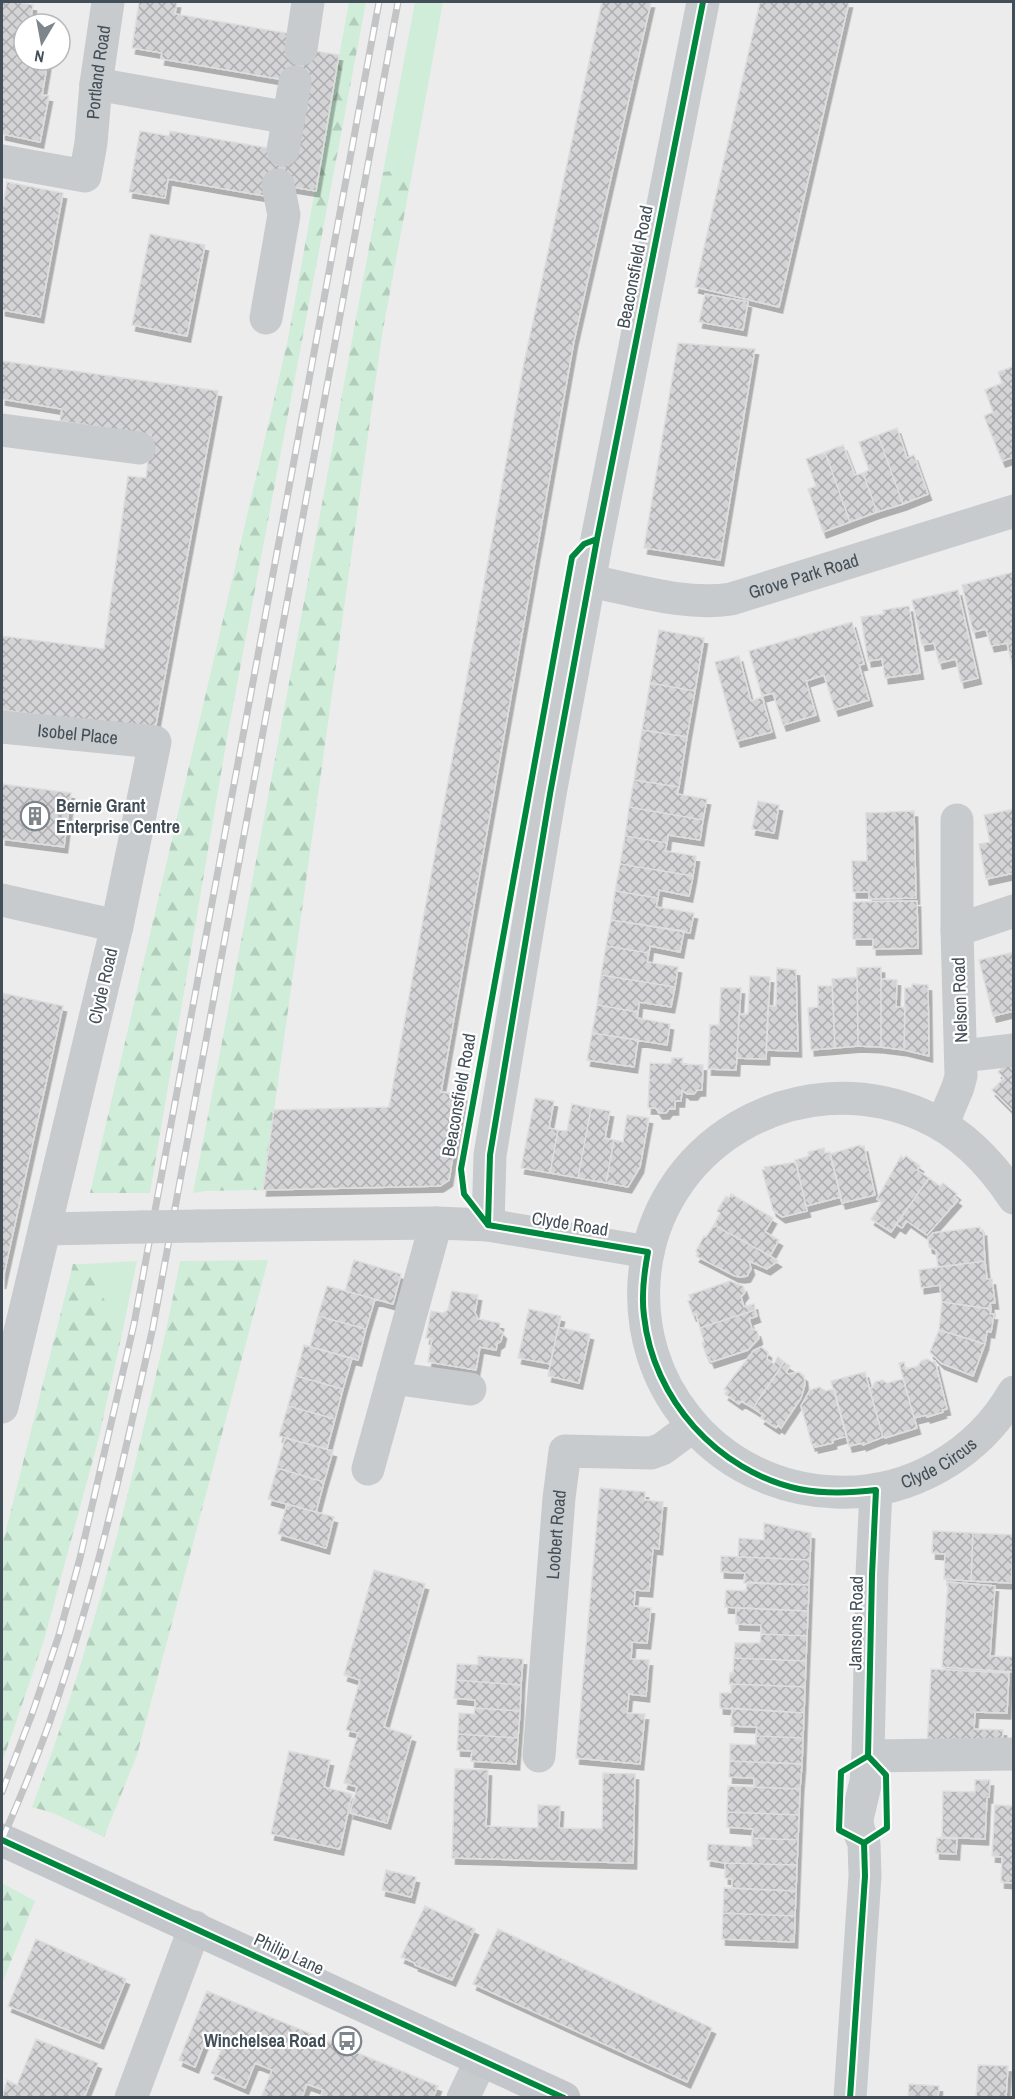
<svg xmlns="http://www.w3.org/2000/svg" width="1015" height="2099" font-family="'Archivo Narrow',sans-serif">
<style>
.green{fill:#cfedd9}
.forest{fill:url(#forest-firs)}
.building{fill:url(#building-cross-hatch);stroke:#dededf;stroke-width:1.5;filter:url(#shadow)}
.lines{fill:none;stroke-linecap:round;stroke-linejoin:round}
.minor{stroke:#c8cbcd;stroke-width:33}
.major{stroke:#c3c7cb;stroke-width:33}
.rail-casing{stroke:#c2c4c6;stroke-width:7}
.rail{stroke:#fff;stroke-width:4.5;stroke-dasharray:14;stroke-linecap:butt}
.minor-bridge{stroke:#c8cbcd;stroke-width:33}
.cycleway-casing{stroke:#fff;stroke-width:10}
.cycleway{stroke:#00873e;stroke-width:6}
.labels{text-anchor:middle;stroke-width:4.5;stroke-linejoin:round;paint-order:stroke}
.street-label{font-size:18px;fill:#434f58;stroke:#fff}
.poi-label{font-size:18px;font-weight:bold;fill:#434f58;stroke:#fff;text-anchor:start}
</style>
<defs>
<pattern id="forest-firs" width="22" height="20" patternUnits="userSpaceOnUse" patternTransform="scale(1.5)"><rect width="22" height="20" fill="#cfedd9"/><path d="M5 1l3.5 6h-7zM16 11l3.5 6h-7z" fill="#b3cdbc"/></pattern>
<pattern id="building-cross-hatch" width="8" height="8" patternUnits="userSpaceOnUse" patternTransform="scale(1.5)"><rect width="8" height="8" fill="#d4d4d6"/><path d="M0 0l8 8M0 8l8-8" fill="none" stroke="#aeaeb0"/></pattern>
<filter id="shadow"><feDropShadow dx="3.5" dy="6" stdDeviation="0" flood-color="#0004"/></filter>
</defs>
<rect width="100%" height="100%" fill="#edecec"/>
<path class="green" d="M415 2H443L413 168 383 172Z
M137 1261 122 1334 86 1264Z"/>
<path class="forest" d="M349 2H366L228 732 150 1193H90L288 339Z
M413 168 382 335 263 1190 206 1191 193 1193C259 853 320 512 383 172Z
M268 1260 137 1755 104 1837 53 1813 32 1807C71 1705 100 1602 127 1497 146 1419 165 1340 180 1261Z
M73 1264H86L122 1334 98 1441 44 1640 2 1763V1546Z
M2 1883 35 1901 2 1984Z"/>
<path class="building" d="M2 2H17L33 5 30 24H24V60H48L42 95 49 96 40 142 2 134Z
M139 2H177L175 14 292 34 290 47 339 55 316 191 267 183 265 196 168 179 165 198 129 192 140 131 169 136 170 131 291 152 303 83 161 59 162 53 132 48Z
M602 2H651L574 341 441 1092 463 1095 449 1180 440 1186 263 1190 274 1110 389 1107 524 363Z
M760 2H849L779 307 695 287Z
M7 182 63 193 40 317 2 310V211Z
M150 234 205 245 187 336 132 325Z
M705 294 748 302 743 330 699 322Z
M678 343 755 349 720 560 644 548Z
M2 361 218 391 155 730 2 710V636L104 649 128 476 146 478 151 435 60 421 62 409 2 399Z
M1014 366V457L1002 461 984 416 993 412 985 390 1002 383 998 372Z
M897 428 907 458 914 455 928 494 903 504 878 435Z
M878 435 903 504 877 512 863 473 869 470 859 442Z
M843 445 855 475 863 473 877 512 850 522 825 452Z
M825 452 850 522 823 532 808 489 816 486 806 459Z
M1014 572V669H1013L1007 643 991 646 986 629 973 632 962 585Z
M958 590 978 678 961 682 956 659 939 663 934 643 922 645 912 600Z
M909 606 920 673 885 678 882 659 868 661 861 617 884 614 883 610Z
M852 622 864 664 859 665 869 700 835 710 824 675 806 681 816 715 783 725 773 693 762 696 749 651Z
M659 630 704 638 695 691 650 683Z
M739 656 751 701 762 697 772 732 737 741 715 662Z
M650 683 695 691 687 737 642 730Z
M642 730 687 737 679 787 634 780Z
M634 780 679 787 677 794 707 799 703 820 629 807Z
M2 784 71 793 64 847 2 839Z
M758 801 779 805 774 833 752 829Z
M629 807 703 820 700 840 668 835 667 843 625 836Z
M1014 809V873L986 879 979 844 990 842 984 815Z
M914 811 916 898 869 899V892H853L852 861H867L866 813Z
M625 836 667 843 665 851 696 856 693 876 620 864Z
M620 864 693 876 689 896 659 890 658 898 615 891Z
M615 891 658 898 656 907 694 913 690 933 611 920Z
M917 901 918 948 873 949V939H853V902Z
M611 920 684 931 680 952 650 946 649 953 606 946Z
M606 946 649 953 647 962 678 967 675 987 601 975Z
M1014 952V1011L993 1016 979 960Z
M881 967V1047L858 1046 857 968Z
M777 968 796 970 798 1051 766 1050 768 1006H776Z
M601 975 675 987 671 1007 639 1002 638 1012 597 1005Z
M750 976 770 977 766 1059 737 1058 739 1014H748Z
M857 977 858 1046 835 1048 832 979Z
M881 979 897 980 896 1007H905L904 1050 881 1047Z
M912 984 928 985 929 1056 904 1050 905 988H912Z
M818 986H832L835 1048 811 1050 808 1008 818 1007Z
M721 988H741L736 1070 708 1069 710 1025H719Z
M2 993 63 1006 2 1283Z
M597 1005 638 1012 637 1018 670 1024 667 1045 592 1033Z
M592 1033 638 1040 634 1067 587 1060Z
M1013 1057H1014V1112L992 1090 1004 1078 998 1072Z
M672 1058H683L682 1064 703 1065 702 1090H697L694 1094H687L682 1090 681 1101H675V1109H669L666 1113H659L656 1108H648L650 1063 671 1064Z
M535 1098 554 1101 549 1128 558 1130 550 1173 521 1168Z
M572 1104 591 1108 578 1178 550 1173 558 1130 567 1131Z
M591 1108 610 1111 605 1138 614 1140 606 1183 578 1178Z
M627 1115 649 1118 640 1167 628 1187 606 1183 614 1140 623 1142Z
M860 1145V1147L864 1146 875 1195 842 1203 830 1154Z
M824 1148 825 1153 830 1152 841 1197 806 1206 795 1160 809 1156 808 1152Z
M901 1156 903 1159 906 1156 920 1166 917 1170 929 1178 891 1232 871 1219 882 1203 877 1199Z
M796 1162 807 1211 782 1217 773 1210 762 1170 765 1169 764 1167Z
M929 1178 940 1186 943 1183 957 1194 954 1197 958 1200 927 1235 907 1221 902 1228 896 1224Z
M731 1194 773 1218 765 1232 779 1240 770 1256 714 1225 720 1213 717 1211 726 1196 729 1198Z
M714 1225 770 1256 778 1261 767 1269 749 1261 751 1269 747 1276 741 1277 735 1276 696 1256 698 1253 696 1251 704 1236 706 1237Z
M980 1227V1231L983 1230 985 1261 938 1267 936 1250 929 1247 928 1238 933 1233Z
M354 1260 401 1274 393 1304 345 1291Z
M985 1261 987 1279H992L995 1303H990L991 1309 942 1302 940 1285 921 1288 919 1270Z
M730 1281 743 1286 745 1292 741 1297 744 1307 754 1304 755 1310 700 1328 696 1314 693 1315 688 1301 691 1300 689 1295Z
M327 1286 375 1299 366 1329 318 1316Z
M452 1291 478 1295 475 1313 478 1319 500 1323 499 1329 503 1333 501 1341 497 1344 496 1350 480 1347 476 1370 428 1362 432 1339 426 1338 431 1311 443 1313 448 1310Z
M942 1302 991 1309 990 1314H994L991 1332 987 1331 985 1344 939 1330Z
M529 1309 561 1316 550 1364 518 1358Z
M755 1310 757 1316 749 1319 752 1329 757 1331 759 1338 748 1350 711 1362 709 1357H707L702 1343 704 1342 700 1328Z
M318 1316 366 1329 358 1360 310 1347Z
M558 1327 590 1334 579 1383 548 1376Z
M939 1330 985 1344 973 1376 941 1363 930 1352Z
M304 1345 352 1358 343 1389 296 1376Z
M761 1347 768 1352 767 1359 774 1364 778 1357 784 1362 753 1408 741 1401 739 1404 725 1394 727 1391 724 1389 754 1350Z
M927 1359 932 1362 935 1361 947 1409 942 1410 943 1412 927 1417 926 1415 914 1418 899 1363 904 1362 906 1369 918 1366 921 1361Z
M784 1362 790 1366 786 1372 788 1374 799 1372 804 1376 805 1385 801 1398 781 1428 778 1425 776 1428 761 1418 763 1415 753 1408Z
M865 1372 883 1437 863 1445V1443L849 1446 831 1381Z
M296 1376 343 1389 335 1419 288 1406Z
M903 1379 917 1428 885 1438V1436L883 1437 869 1388H872L875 1382 882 1380 887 1383Z
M819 1387 826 1391 834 1389 847 1436 833 1440V1443L815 1447V1444L812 1445 801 1406 810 1390Z
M288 1406 335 1419 327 1449 279 1436Z
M285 1438 333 1451 324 1482 277 1468Z
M277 1468 324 1482 316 1512 268 1499Z
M600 1488 645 1492V1500L663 1502 659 1549 653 1548 649 1591 635 1590 634 1606 651 1608 647 1643 632 1642 631 1659 649 1660 646 1696 629 1694 627 1713 645 1714 640 1764 576 1758Z
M287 1504 334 1517 326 1548 278 1534Z
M764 1523 811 1533 810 1560 738 1557 739 1538 764 1540Z
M933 1531 973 1533 971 1581 944 1579 945 1554 932 1553Z
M973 1533 1014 1535 1011 1583 971 1581Z
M721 1556 810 1560 809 1585 744 1583 745 1573 721 1572Z
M374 1570 425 1584 384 1727 412 1736 387 1823 350 1813 357 1787 344 1783 358 1733 346 1730 360 1680 344 1675Z
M747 1582 809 1585 808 1611 725 1607 726 1590 746 1591Z
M948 1582 995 1586 990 1656 1014 1657V1672L942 1667Z
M736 1608 808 1611 807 1636 761 1634V1625L736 1624Z
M761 1634 807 1636 806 1661 734 1658 735 1643H760Z
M478 1656 523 1659 521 1685 456 1680 457 1664 478 1665Z
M734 1658 806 1661 805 1687 729 1684 730 1673H733Z
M931 1669 1009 1673 1007 1713 975 1712 974 1729 1003 1730 1002 1752 927 1748Z
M456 1680 521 1685 520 1711 475 1708V1700L454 1698Z
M731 1684 805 1687 804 1713 720 1708V1693H731Z
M475 1708 520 1711 518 1738 458 1734 459 1713 474 1714Z
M732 1708 804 1713 803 1738 756 1736 757 1727 731 1726Z
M458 1734 518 1738 516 1764 471 1761 472 1751 457 1750Z
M756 1736 803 1738 802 1764 730 1761V1744L756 1745Z
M289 1751 330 1760 324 1787 352 1794 340 1849 271 1834Z
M730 1761 802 1764 800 1789 754 1787V1778L729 1777Z
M455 1769 488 1770 486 1826 538 1828V1805L560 1806 559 1828 602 1829 603 1773 635 1774 633 1863 452 1858Z
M975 1780H990L989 1797H987L985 1839 942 1837 943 1791 975 1792Z
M728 1786 800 1789 799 1815 727 1812Z
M995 1805 1014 1806V1883L1001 1882 1002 1857 992 1856Z
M727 1812 799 1815 798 1840 752 1838 753 1829 727 1827Z
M752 1838 798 1840 797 1865 725 1863 707 1860 708 1844 752 1847Z
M937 1838 957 1839 956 1854 936 1853Z
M725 1863 797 1865 796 1891 732 1888V1879L725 1878Z
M386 1870 416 1877 411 1897 382 1890Z
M724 1888 796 1891 795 1916 723 1913Z
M425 1906 475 1929 452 1980 415 1965V1963L401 1957Z
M723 1913 795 1916 794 1942 722 1939Z
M498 1929 712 2028 687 2082 473 1984Z
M36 1939 126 1979 100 2043 8 2006Z
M207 1991 438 2086 433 2098H320L323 2090 307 2084 302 2098H261L272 2070 255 2063 245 2088 211 2073 223 2046 206 2039 195 2067 179 2060Z
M36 2039 98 2063 84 2098H2L7 2080 17 2085Z
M978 2065 1008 2066 1006 2098H976Z
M909 2084 939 2086 938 2098H908Z"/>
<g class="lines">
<g class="minor">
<path d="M301 49 308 2"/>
<path d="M96 84 289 118"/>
<path d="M283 150 295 82"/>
<path id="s1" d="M2 161 85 176 91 143 96 84 108 2"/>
<path d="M266 318 284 215 278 185"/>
<path d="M2 430 139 448"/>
<path id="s2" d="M590 581C636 590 685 606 731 599L1014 511"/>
<path id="s3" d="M2 727 155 742 117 926 2 1407"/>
<path d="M957 820V930"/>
<path d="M2 900 117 926"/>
<path d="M962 1056 1014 1050"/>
<path d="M942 1125 958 1087 961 1076 957 930 1014 911"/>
<path id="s4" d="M1014 1198C991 1163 962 1132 922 1115 797 1061 652 1144 644 1282 641 1332 656 1380 687 1418 723 1464 778 1490 836 1492 909 1495 978 1455 1014 1392"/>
<path d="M488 1225 490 1155 550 794 597 539 703 2"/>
<path d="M199 1226 436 1223 488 1225 648 1252"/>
<path d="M45 1229 142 1227"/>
<path d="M393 1378 470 1389"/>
<path d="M368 1469 436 1223"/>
<path id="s5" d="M539 1756 559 1498 565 1451 651 1453 662 1449 693 1426"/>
<path d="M868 1756 1014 1754"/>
<path d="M131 2098 195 1927"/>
<path d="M463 2098 481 2060"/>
<path d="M850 2098 865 1876 864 1843 858 1829 857 1819 866 1781 868 1756 872 1575 876 1490"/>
</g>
<path class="major" d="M2 1840 564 2098"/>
<g class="rail-casing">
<path id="rail" d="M2 1792 32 1714 59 1635 80 1558 134 1324 379 2
M2 1840C19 1800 37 1759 51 1718 95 1591 124 1458 153 1327L398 2"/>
</g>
<use href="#rail" class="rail"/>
<path class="minor-bridge" d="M142 1227 199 1226"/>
<g class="cycleway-casing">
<path id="cycleway" d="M488 1225 490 1155 550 794 597 539 703 2
M488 1225 648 1252C644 1273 641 1294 644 1316 653 1399 717 1471 799 1489 824 1494 851 1493 876 1490L872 1575 868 1756 886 1775 887 1828 864 1843
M488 1225 464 1194 461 1169 572 557 584 544 597 539
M2 1840 564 2098
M864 1843 839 1830 841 1772 868 1756
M850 2098 865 1876 864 1843"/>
</g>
<use href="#cycleway" class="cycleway"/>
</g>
<defs>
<g id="building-ring" transform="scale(1.5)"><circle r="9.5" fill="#fff" stroke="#7e868c" stroke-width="1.5"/><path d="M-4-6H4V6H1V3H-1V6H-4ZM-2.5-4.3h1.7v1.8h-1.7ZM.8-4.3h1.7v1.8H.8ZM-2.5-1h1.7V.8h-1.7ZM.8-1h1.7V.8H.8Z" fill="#7e868c"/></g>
<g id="bus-ring" transform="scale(1.5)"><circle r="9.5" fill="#fff" stroke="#7e868c" stroke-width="1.5"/><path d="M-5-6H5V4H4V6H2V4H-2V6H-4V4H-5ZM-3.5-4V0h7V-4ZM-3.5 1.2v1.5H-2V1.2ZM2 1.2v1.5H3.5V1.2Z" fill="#7e868c"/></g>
</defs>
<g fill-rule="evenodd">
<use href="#building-ring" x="35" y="816"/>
<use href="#bus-ring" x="347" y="2041"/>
</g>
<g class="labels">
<g class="street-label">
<text dy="6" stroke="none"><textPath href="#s1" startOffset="189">Portland Road</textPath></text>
<text transform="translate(635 267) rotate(-79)" y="6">Beaconsfield Road</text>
<text dy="6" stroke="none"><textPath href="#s2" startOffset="219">Grove Park Road</textPath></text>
<text dy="6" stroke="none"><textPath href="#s3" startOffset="76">Isobel Place</textPath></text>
<text transform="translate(103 986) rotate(-77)" y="6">Clyde Road</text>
<text transform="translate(960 1000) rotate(-92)" y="6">Nelson Road</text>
<text transform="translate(459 1095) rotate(-80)" y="6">Beaconsfield Road</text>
<text transform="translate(570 1224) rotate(9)" y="6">Clyde Road</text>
<text dy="6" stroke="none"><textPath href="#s4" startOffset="932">Clyde Circus</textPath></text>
<text dy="6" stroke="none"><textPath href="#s5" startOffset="222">Loobert Road</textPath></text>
<text transform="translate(856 1623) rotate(-89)" y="6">Jansons Road</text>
<text transform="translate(289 1954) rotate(25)" y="6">Philip Lane</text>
</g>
<g class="poi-label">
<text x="56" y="812">Bernie Grant<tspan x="56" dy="21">Enterprise Centre</tspan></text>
<text x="326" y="2047" text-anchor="end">Winchelsea Road</text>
</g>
</g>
<rect width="1015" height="2099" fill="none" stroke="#434f58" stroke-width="6"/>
<g transform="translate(42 42) rotate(190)"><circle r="28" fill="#ffffff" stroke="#b4b9bc" stroke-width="1.5"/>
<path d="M0-4.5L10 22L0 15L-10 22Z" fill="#7e868c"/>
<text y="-9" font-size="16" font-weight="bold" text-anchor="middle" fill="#434f58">N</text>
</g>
</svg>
